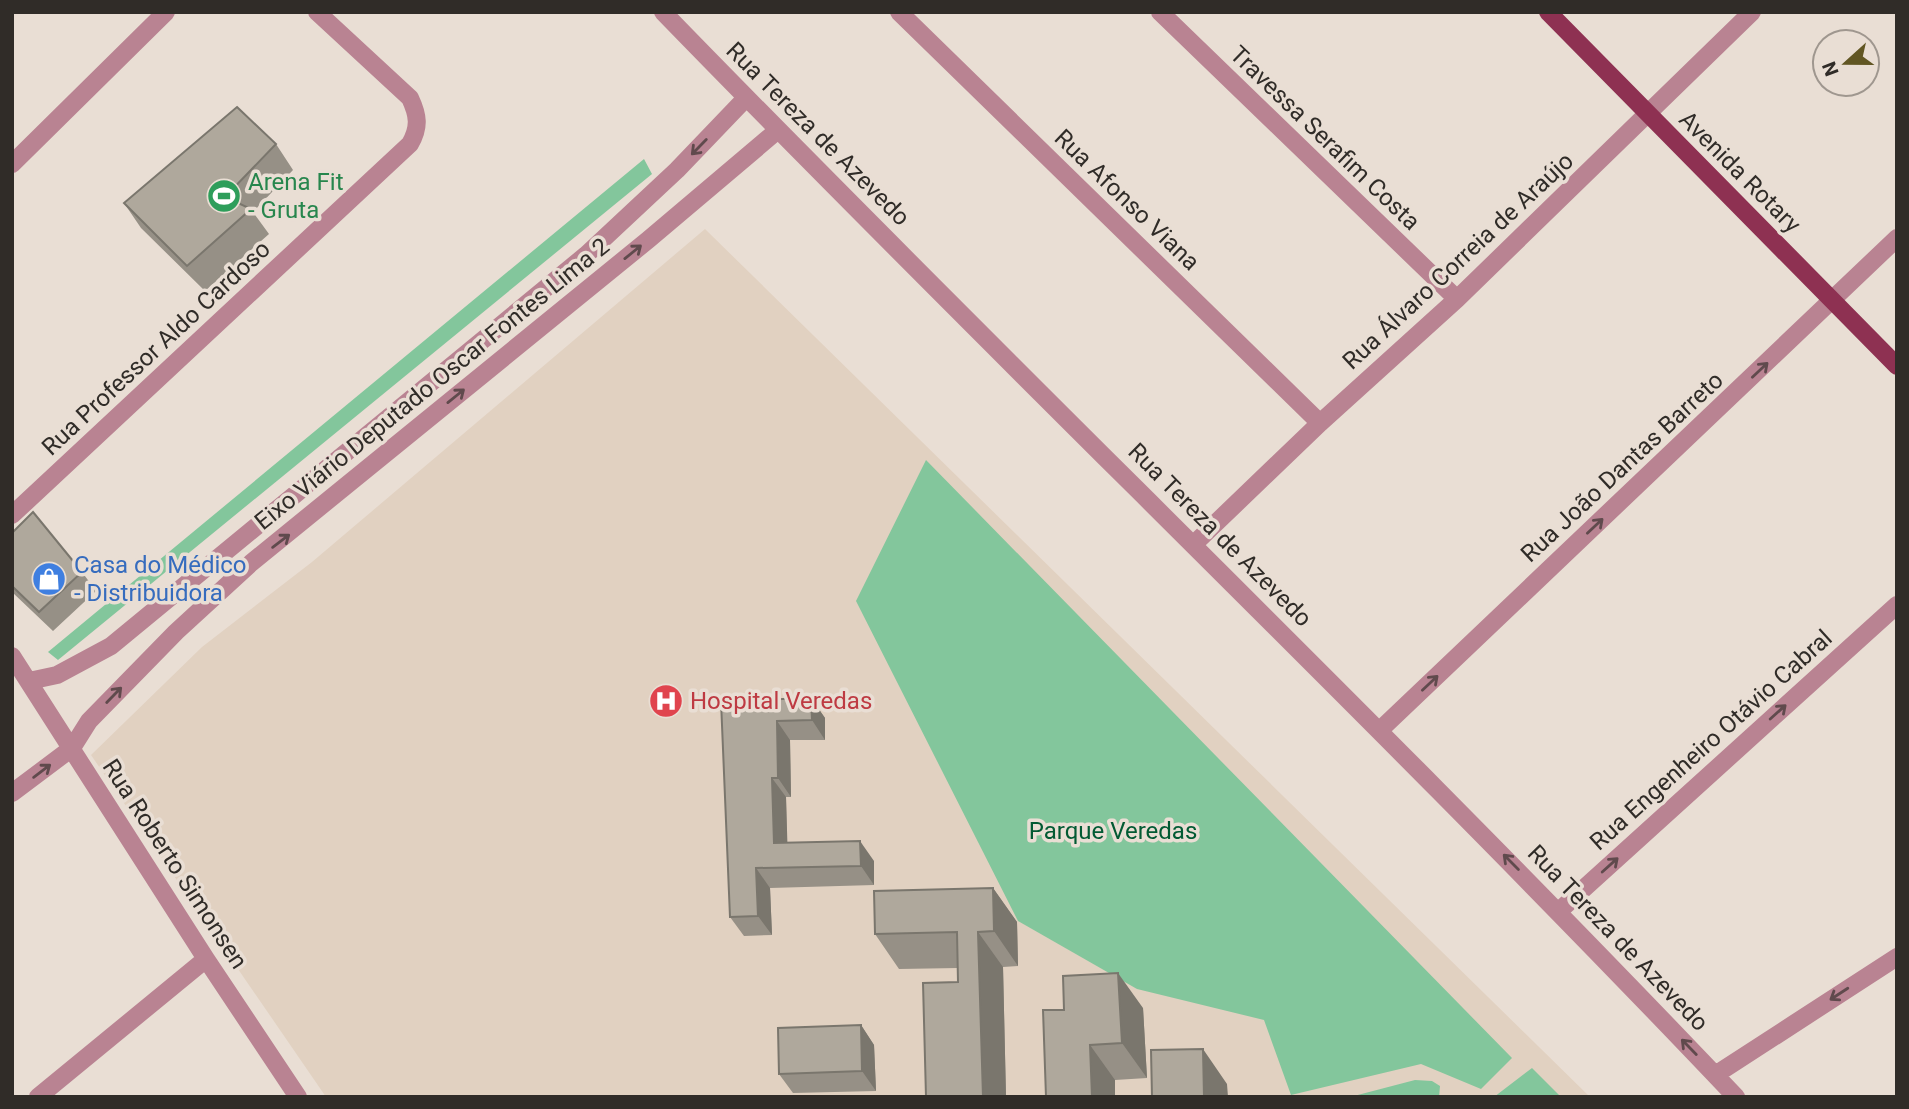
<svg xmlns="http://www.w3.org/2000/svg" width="1909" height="1109" font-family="Roboto,sans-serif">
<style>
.built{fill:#e1d1c1}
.green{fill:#83c69c}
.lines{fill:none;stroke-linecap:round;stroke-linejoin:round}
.minor{stroke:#b98392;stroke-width:18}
.major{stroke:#8e3152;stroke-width:18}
.wall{fill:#969086}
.shaded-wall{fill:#7a766d}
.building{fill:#afa89c;stroke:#7a766d;stroke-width:2}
.oneway{stroke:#604a4d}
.labels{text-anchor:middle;stroke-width:7;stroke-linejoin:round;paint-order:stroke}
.street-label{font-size:24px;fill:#302c28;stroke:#e9ded4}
.leisure-label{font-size:24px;fill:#27864d;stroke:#e9ded4;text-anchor:start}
.shop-label{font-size:24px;fill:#366cbe;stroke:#e9ded4;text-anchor:start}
.health-label{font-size:24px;fill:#be3a42;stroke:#e9ded4;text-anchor:start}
.park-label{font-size:24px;fill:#025a33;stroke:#e9ded4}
</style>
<rect width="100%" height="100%" fill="#e9ded4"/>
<path class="built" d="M705 229 1590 1097H326L91 755 202 647 312 562Z"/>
<path class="green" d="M644 159 652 174 58 660 48 652Z
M926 460 1512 1058 1481 1089 1421 1064 1291 1095 1264 1020 1137 989 1018 921 856 601Z
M1532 1068 1561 1097H1494Z
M1415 1080 1432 1081 1440 1086 1439 1097H1350Z"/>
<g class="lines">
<path class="minor" d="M663 12C1017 377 1386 728 1736 1097
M899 12 1320 423
M1160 12 1457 299
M12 164 166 12
M12 515 410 144C420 127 418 115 410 98L317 12
M1194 544 1320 423 1457 299 1752 12
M12 656 206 959 298 1097
M29 681 57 675 111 646 586 255 677 170 746 98
M1380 730 1897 238
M12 793 72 748 89 721 176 632 251 563 648 240 778 130
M1559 911 1897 605
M1715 1075 1897 957
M38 1097 206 959"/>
<path class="major" d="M1548 12 1897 366"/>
</g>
<path class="wall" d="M276 144 293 170 253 212 269 234 205 291 141 228 124 203Z
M12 533 82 572 96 591 53 631 12 592Z
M811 698 825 718V740H790L791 797H786L787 843 874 861V885L770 888 772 935 744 936 730 917 721 701Z
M993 888 1017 922 1018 966 1003 967 1006 1097H926L958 982V968L899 969 875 934Z
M1143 1008 1147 1078 1115 1080V1097H1046L1043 1010Z
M861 1025 874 1045 876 1091 793 1093 779 1074Z"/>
<path class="shaded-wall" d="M811 698 825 718V740L812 720Z
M777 721 790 740 791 797 778 778Z
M772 778 786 797 788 863 774 843Z
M860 841 874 861V885L861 866Z
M756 868 770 888 772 935 758 916Z
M993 888 1017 922 1018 966 994 931Z
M978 932 1003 967 1006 1097H983Z
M1118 973 1143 1008 1147 1078 1122 1043Z
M861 1025 874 1045 876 1091 862 1071Z
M1090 1045 1115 1080V1097H1092Z
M1203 1049 1227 1084 1228 1097H1204Z"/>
<path class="building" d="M237 107 276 144 225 197 251 209 187 266 124 203Z
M33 512 82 572 39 612 12 586V533Z
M811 698 812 720 777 721 778 778H772L774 843 860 841 861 866 756 868 758 916 730 917 721 701Z
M993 888 994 931 978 932 983 1097H926L923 983 958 982 957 932 875 934 874 891Z
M1118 973 1122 1043 1090 1045 1092 1097H1046L1043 1010H1064L1063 976Z
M861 1025 862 1071 779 1074 778 1028Z
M1203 1049 1204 1097H1152L1151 1050Z"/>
<defs><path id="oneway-shaft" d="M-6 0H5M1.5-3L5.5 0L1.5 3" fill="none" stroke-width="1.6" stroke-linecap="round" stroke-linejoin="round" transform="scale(1.75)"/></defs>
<g class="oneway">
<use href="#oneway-shaft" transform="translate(699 147) rotate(134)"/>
<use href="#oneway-shaft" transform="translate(633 252) rotate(-39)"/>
<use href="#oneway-shaft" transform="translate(1760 370) rotate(-43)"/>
<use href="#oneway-shaft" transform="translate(456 396) rotate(-39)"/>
<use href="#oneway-shaft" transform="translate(1595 526) rotate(-43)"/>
<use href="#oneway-shaft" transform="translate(281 541) rotate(-37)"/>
<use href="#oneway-shaft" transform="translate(1430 683) rotate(-43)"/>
<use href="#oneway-shaft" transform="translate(114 695) rotate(-46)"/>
<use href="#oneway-shaft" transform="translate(1778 712) rotate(-42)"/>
<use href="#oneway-shaft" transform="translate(42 771) rotate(-37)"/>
<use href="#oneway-shaft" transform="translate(1511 862) rotate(-135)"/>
<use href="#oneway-shaft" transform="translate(1610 865) rotate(-42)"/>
<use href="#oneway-shaft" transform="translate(1839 994) rotate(147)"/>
<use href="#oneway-shaft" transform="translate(1689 1047) rotate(-134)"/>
</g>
<defs>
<g id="stadium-disc" transform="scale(1.75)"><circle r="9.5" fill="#2e9e5b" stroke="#e9ded4"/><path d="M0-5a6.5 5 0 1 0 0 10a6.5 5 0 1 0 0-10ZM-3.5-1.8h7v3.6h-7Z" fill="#fff"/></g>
<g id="shop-disc" transform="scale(1.75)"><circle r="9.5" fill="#3f7fe0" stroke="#e9ded4"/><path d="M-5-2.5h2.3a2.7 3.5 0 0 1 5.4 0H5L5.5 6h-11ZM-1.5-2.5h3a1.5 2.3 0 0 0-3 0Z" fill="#fff"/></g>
<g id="hospital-disc" transform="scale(1.75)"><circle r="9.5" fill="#e0444e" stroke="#e9ded4"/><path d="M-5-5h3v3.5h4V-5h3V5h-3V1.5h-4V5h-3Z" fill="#fff"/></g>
</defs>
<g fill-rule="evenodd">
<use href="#stadium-disc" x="224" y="196"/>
<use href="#shop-disc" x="49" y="579"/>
<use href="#hospital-disc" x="666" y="701"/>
</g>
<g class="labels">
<g class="street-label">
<text transform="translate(818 134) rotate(45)" y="8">Rua Tereza de Azevedo</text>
<text transform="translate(1325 138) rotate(44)" y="8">Travessa Serafim Costa</text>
<text transform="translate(1740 172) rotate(45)" y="8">Avenida Rotary</text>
<text transform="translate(1127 200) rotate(44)" y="8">Rua Afonso Viana</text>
<text transform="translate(1458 261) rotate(-43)" y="8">Rua Álvaro Correia de Araújo</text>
<text transform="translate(156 348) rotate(-43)" y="8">Rua Professor Aldo Cardoso</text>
<text transform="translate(432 384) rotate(-39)" y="8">Eixo Viário Deputado Oscar Fontes Lima 2</text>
<text transform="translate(1622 467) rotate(-43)" y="8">Rua João Dantas Barreto</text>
<text transform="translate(1220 535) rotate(45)" y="8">Rua Tereza de Azevedo</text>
<text transform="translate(1711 740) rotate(-42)" y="8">Rua Engenheiro Otávio Cabral</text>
<text transform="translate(175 864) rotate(57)" y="8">Rua Roberto Simonsen</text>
<text transform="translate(1618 938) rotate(46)" y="8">Rua Tereza de Azevedo</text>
</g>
<g class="leisure-label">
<text x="248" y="190">Arena Fit<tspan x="248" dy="28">- Gruta</tspan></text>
</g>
<g class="shop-label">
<text x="74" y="573">Casa do Médico<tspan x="74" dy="28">- Distribuidora</tspan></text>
</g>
<g class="health-label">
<text x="690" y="709">Hospital Veredas</text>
</g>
<g class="park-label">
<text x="1113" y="839">Parque Veredas</text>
</g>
</g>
<rect width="1909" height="1109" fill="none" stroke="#302c28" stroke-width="28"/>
<g transform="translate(1846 63) rotate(249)"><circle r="33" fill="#e9ded4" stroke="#9f978f" stroke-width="2"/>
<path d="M0-5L12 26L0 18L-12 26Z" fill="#615623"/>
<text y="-10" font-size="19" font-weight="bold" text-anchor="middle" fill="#302c28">N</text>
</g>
</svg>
